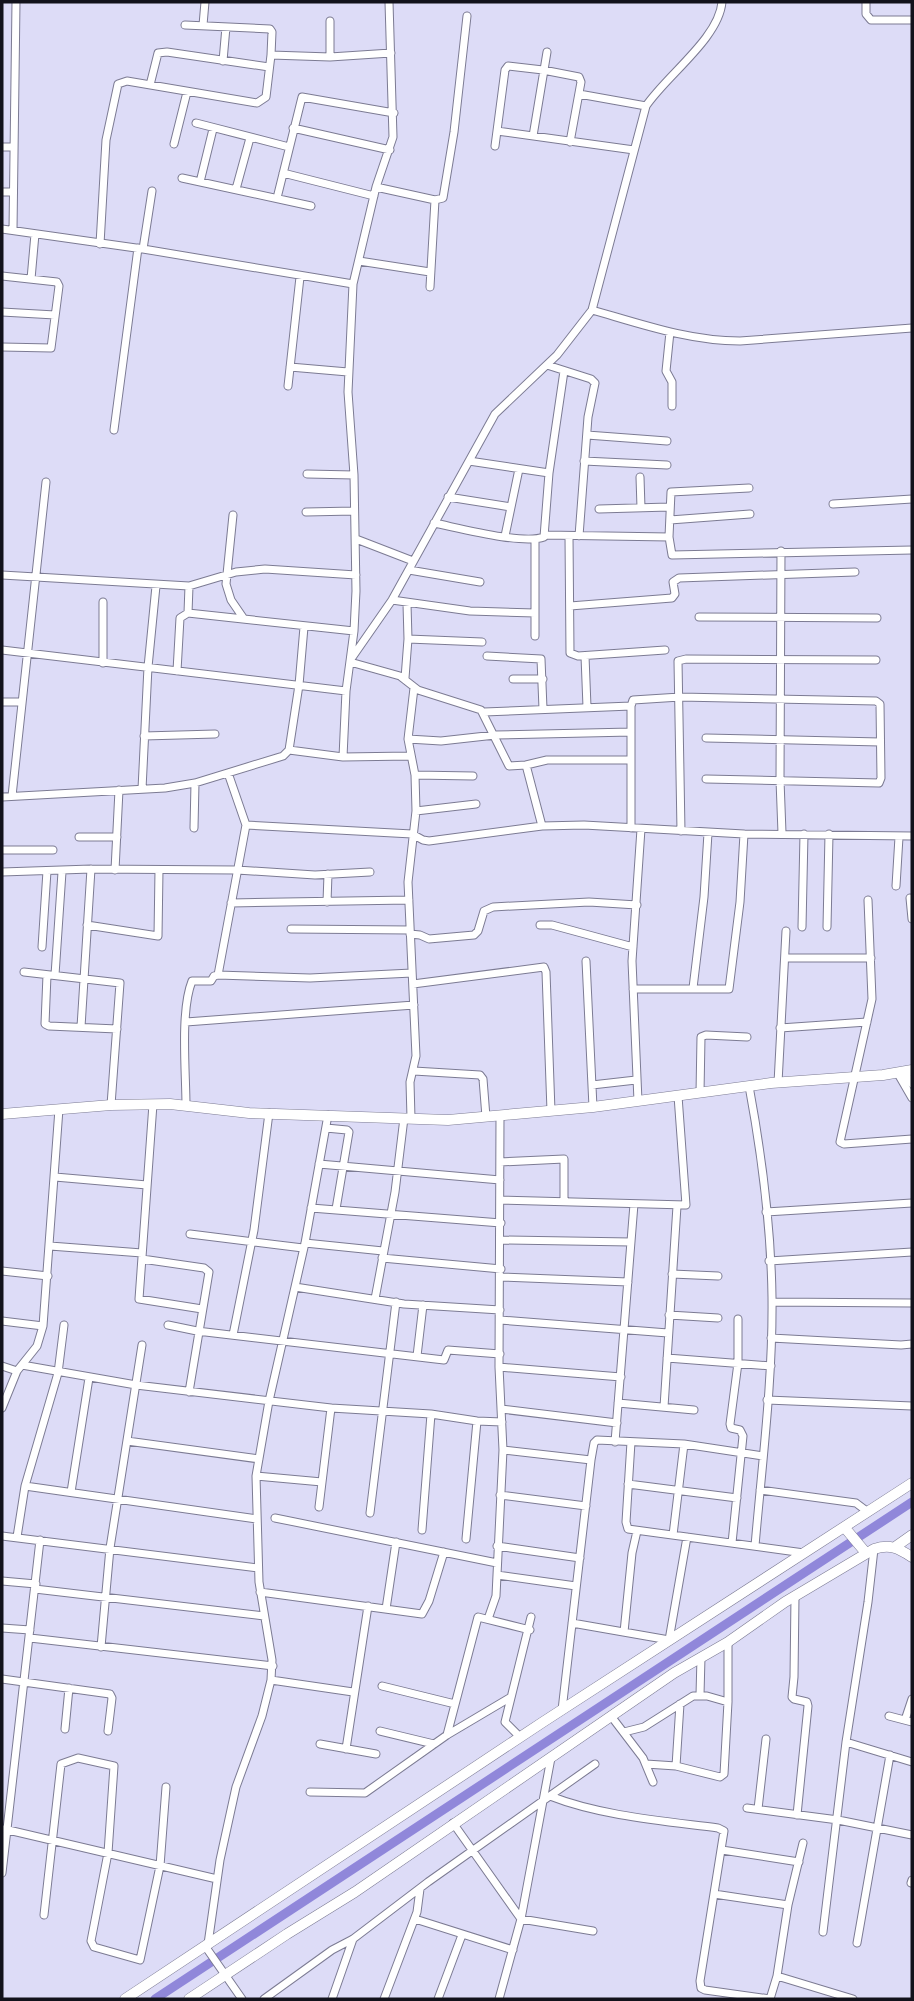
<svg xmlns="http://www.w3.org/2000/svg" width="914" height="2001" font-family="Barlow,sans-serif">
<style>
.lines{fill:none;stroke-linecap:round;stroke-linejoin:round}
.canal{stroke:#9087da;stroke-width:9}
.street-casing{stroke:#7c7b93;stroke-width:9}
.secondary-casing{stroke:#7c7b93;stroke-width:11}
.street{stroke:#fff;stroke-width:7}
.secondary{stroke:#fff;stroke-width:10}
</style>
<rect width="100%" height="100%" fill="#dddcf7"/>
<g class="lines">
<path class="canal" d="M155 1999 912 1502"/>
<g class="street-casing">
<path id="street" d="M866 2V14L871 20H912
M330 21V57
M185 25 270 29 272 32 271 55 330 57 391 53
M203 25 205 2
M223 61 226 27
M150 85 158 53 167 52 269 67
M579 94 646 106
M196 123 289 147
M293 128 390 150
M497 131 634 150
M533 136 547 52
M174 144 187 92
M495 146 505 70 508 66 543 70 579 77 581 82 570 142
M2 147H14
M283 173 374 196
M182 178 311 206
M200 182 213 129
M376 187 435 200 443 198 454 132 467 16
M236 189 250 138
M2 192H13
M277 198 302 97 394 113
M2 229 143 249 353 284
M13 230 16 2
M100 244 106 140 118 84 127 81 257 103 266 97 271 55
M143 249 152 191
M359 261 430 272
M2 276 57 282 59 286 51 348 2 347
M31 279 35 234
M430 287 435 200
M592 310C641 324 689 341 740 341L912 328
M2 312 55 315
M670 332 666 371 672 382V406
M547 365 591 379 595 383 588 417 579 536
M290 367 348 372
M288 386 300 277
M114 430 138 248
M587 435 667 441
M469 461 549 473
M584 461 667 465
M307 474 354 475
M640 477 641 508
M749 488 671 492 669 537 672 555 912 550
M448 497 511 507
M833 504 912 499
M599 509 669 507
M306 512 354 511
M233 515 226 584 231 600 244 619
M670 520 750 514
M434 523C459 528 523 545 544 537L549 473 564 371
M545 535 669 537
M505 536 519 469
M569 536 570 653 578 656 665 650
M356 539 413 561
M781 551 780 780 782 833
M409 570 480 582
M2 575 189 586 236 572 265 569 356 575
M392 600 470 611 535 613
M103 602V663
M570 606 672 598 675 594 673 582 679 578 855 572
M188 613 189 586
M699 617 877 618
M535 636V539
M408 639 482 642
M2 650 346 691
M487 656 541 659 543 709
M585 656 587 707
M351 659 392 600 495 414 557 355 592 310 646 106C667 75 719 38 722 2
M350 662 400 676 418 690 481 710 509 766 526 765 542 826 584 825 744 834 912 836
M177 671 180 618 188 613 354 631
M405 678 408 639 407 604
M513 679H543
M2 702H21
M484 712 631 706
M144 736 215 734
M706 738 880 742
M408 739 441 741 495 735 631 732
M289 750 343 757 410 756
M343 757 346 691 354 631 356 591 354 475 348 392 353 284 376 187 393 137 389 2
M526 765 547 760H631
M228 773 246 825 412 834 423 840 429 841 542 826
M415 775 473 776
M142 789 148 667 156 586
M12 796 46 482
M2 797 165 788 195 783 283 756 289 750 299 685 304 627
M416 811 476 804
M246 825 218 975 310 978 412 973
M194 828 195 783
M631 828V706L633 700 680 697 876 701 880 704 881 778 879 783 706 779
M681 831 678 661 686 659 876 660
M79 837H117
M2 850H53
M115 870 119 790
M2 872 91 869 237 870 315 875 370 872
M896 886 899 837
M910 898 912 919
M868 900 872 999 840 1142 844 1144 912 1139
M327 902 328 874
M231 903 409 900
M87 925 158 936 159 870
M540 925H552L633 947
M802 927 804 834
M827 927 829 834
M291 929 410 930
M410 934 420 935 429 939 474 935 478 931 484 911 493 907 589 902 637 905
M42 947 47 871
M785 958H871
M586 961 593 1107
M24 972 120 983 111 1105
M47 975 45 1024 49 1026 117 1029
M55 975 62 872
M413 984 544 967 546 972 551 1111
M693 988 704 897 708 833
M633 989H729L740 902 744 834
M186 1022 414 1005
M81 1027 91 869
M780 1028 867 1022
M414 1071 480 1075 483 1079 486 1117
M904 1071 912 1084
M897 1072 912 1098
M778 1083 786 931
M592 1085 636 1080
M749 1086C762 1156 771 1226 772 1297 773 1380 762 1464 755 1546
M700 1093 701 1037 706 1035 747 1037
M638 1101 632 961 641 829
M153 1104 139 1299 202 1309
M186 1106C186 1072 180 1011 192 981H211L214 976 218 975
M411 1118 410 1082 416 1056 408 882 416 811 415 775 408 739 414 688
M326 1128 347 1130 349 1132 336 1209
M500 1162 564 1159V1201
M319 1164 500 1180
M55 1177 147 1185
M501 1200 686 1205 678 1096
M311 1208 501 1223
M766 1212 912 1203
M190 1234 303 1248
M501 1240 631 1242
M305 1243 383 1251
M50 1246 142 1253
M382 1258 501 1269
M142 1259 204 1268 209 1272 189 1392
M769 1261 912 1252
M2 1271 48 1276
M672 1274 718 1276
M501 1277 628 1282
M295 1287 404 1304 500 1310
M375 1299 395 1192 404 1118
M772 1302 912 1303
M669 1315 718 1318
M500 1320 668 1333
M2 1321 43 1326
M168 1325 197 1331 444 1360 448 1350 500 1354
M233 1335 254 1230 269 1113
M771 1338 901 1345 912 1344
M417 1356 423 1305
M667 1358 771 1366
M22 1365 136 1385 331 1408 431 1414 477 1421 502 1422
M2 1366 17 1371
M499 1367 621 1377
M767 1400 912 1406
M618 1403 694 1410
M664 1407 677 1206
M2 1408 17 1371 37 1346 43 1326 59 1109
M501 1409 617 1423
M127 1441 259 1459
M615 1442 634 1204
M631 1442 626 1522 628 1529 804 1553
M503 1450 591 1460 562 1710
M591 1460 594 1443 597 1440 684 1444 763 1456
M256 1476 322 1482
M628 1484 737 1498
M25 1486 257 1519
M760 1490 856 1503 868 1512
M71 1492 89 1378
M500 1495 586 1506
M319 1507 331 1408
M370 1513 396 1302
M275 1518 497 1563
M422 1530 431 1414
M673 1535 684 1444
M2 1536 258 1568
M17 1537 25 1486 58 1373 64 1325
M466 1539 477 1421
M732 1543 743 1436 740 1430 731 1428 730 1424 738 1363V1319
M497 1546 580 1558
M497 1575 576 1586
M2 1581 36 1584
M35 1589 264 1616
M260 1592 422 1614 429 1601 444 1552
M795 1596 794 1677 792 1697 794 1699 807 1702 808 1706 797 1815
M386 1609 396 1542
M488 1619 496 1596 503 1450 499 1367 500 1115
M572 1623 669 1640 687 1537
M2 1628 30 1630
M624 1632 632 1553 637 1531
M30 1638 273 1666
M101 1647 110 1548 142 1345
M2 1679 110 1694 112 1698 108 1731
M271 1680 353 1692
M382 1686 455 1704
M700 1695 701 1657
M611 1716 643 1758 653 1782
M889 1716 912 1722
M905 1720 912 1699
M65 1729 69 1688
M380 1731 434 1744
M624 1732 644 1727 693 1696H707L728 1702
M447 1735 478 1617 530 1630
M520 1737 505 1722 531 1617
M846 1742 912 1762
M320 1744 376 1754
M346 1749 368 1606
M646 1764 676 1766 720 1777 724 1774 728 1702V1642
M676 1766 680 1704
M310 1792 365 1793 447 1735 511 1697
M550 1796C601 1816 664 1821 718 1828L724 1831 700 1981 701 1988 705 1990 770 1999 777 1976 788 1905 803 1843
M747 1808 838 1820 912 1835
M758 1809 766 1739
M453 1823 521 1919 593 1931
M4 1829 217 1879
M722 1850 799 1862
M2 1873 40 1540
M911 1883 912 1880
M714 1894 788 1905
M44 1915 61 1764 78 1758 114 1766 108 1853 91 1941 94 1947 140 1960 160 1866 166 1787
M415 1919 513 1950
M823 1932 846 1742 868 1602 874 1549
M857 1943 890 1755
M208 1944 220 1860 236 1787 262 1716 271 1680 272 1660 259 1582 256 1476 269 1401 305 1243 328 1115
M205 1946 242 1999
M777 1976 853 1999
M264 1999 332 1950 353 1939 428 1882 595 1764
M332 1999 353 1939
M384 1999 417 1912 420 1889
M438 1999 462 1935
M499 1999 521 1919 551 1758"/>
</g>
<g class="secondary-casing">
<path id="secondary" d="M2 1114 111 1105 170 1104 249 1113 448 1120 593 1107 771 1083 883 1075 912 1070
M845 1528 866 1553
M895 1547 912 1535
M125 1999 543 1722 912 1483
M189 1999 287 1934 355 1892 674 1673 728 1642 785 1602 874 1549C890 1544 898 1548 912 1557"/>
</g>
<use href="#street" class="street"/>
<use href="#secondary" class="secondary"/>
</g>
<rect width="914" height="2001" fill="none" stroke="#12121b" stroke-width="7"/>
</svg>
